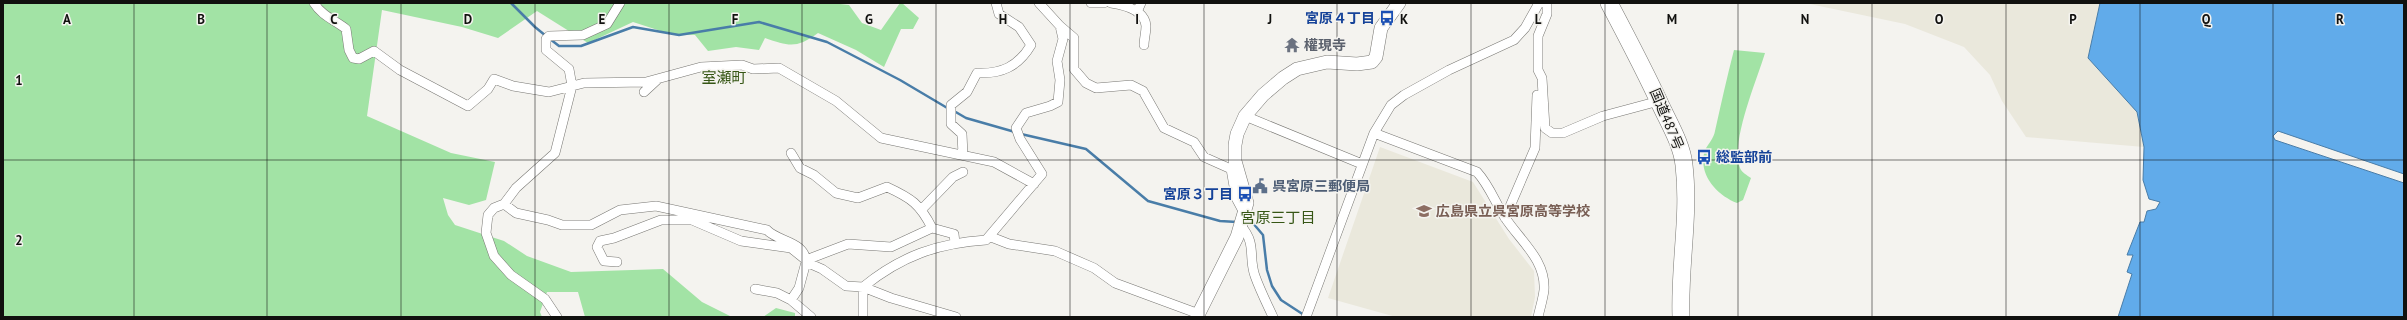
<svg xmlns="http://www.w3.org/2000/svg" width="2407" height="320" font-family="'PT Sans','Noto Sans JP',sans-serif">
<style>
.built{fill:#eae8dc}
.green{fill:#a2e3a5}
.water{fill:#61abea;stroke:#497da8}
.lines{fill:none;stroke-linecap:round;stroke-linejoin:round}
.stream{stroke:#497da8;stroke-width:2.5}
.street-casing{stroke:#787773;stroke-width:10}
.secondary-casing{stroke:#787773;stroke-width:14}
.highway-casing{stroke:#787773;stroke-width:18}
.street{stroke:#fff;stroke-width:9}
.secondary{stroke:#fff;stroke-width:13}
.highway{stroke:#fff;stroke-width:17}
.grid{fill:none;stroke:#11110f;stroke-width:1;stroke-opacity:0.55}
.labels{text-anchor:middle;stroke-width:3;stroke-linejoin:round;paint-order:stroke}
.transit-label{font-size:14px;font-weight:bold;fill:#164399;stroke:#f4f3ef;text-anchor:end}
.worship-label{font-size:14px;font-weight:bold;fill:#5b616d;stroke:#f4f3ef;text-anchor:start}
.street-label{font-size:14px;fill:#11110f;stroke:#f4f3ef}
.service-label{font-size:14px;font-weight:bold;fill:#4e5e75;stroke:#f4f3ef;text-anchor:start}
.education-label{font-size:14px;font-weight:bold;fill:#785e54;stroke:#f4f3ef;text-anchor:start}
.neighbourhood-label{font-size:15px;fill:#365615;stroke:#f4f3ef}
.grid-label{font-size:13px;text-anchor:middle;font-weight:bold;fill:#11110f;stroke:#f4f3ef;stroke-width:3;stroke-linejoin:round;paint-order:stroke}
</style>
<rect width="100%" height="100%" fill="#f4f3ef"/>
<path class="built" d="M1805 3H2100L2088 58 2137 112 2144 147 2026 137 2002 101 1990 75 1964 47 1905 24Z
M1380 147 1473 182 1509 239 1534 271 1535 297 1531 317H1396L1328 298Z"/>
<path class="green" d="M3 3H832L849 5 862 23 881 30 900 3H902L919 18 913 29H901L884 67 856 50 818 33C796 49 789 46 765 38L759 50 736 47 708 51 695 35 670 34 633 22 588 43 537 11 498 38 462 27 382 10 367 116 451 153 495 162 486 200 469 205 443 198 448 215 455 225 504 241 527 256 571 272 663 269 702 302 732 317H585L578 292H547L540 312 542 317H3Z
M1734 50 1765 53C1757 80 1730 142 1740 168 1742 173 1747 175 1751 178L1743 200 1737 203C1717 195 1697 174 1705 150 1708 144 1714 138 1715 131 1721 104 1727 77 1734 50Z
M776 308 795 313V317H763Z"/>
<path class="water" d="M2100 3H2404V174L2278 131 2273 136 2275 140 2404 183V317H2118L2132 274 2127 272 2133 255H2127L2140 222H2144L2147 211 2156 209 2160 202 2149 199 2143 180 2144 147 2137 112 2088 58Z"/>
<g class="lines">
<path class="stream" d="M511 3 535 27 546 36
M550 39 559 46H581L633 27 679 35 759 22 827 42 900 80 949 109
M954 111 966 118 1015 132
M1021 134 1086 149 1148 201 1220 221 1237 222
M1246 222H1252L1263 235 1267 270 1272 286 1281 300 1304 315"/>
<g class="street-casing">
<path id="street" d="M314 3C322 16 335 20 346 29L349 50 353 58 359 59 374 51 400 70 468 106 488 89 494 79 513 86 549 92 584 83 646 82 701 67 742 65 753 69 779 68 836 101 881 138 994 162 1034 184
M1039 3 1060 26 1074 38V69L1086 83 1096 88 1131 85 1143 91 1164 128 1194 142 1204 157 1231 169 1236 198 1244 213
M1091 3H1104
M1111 3C1124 5 1145 10 1146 26 1146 33 1144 39 1144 45
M1547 3V14L1538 36V70L1542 78 1545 128 1552 133H1563L1603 116 1659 101
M1137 12 1141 3
M644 92 657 80
M1245 116 1362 164
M1374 133 1477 172C1489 185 1495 202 1504 216 1519 240 1546 259 1544 290 1543 299 1540 308 1538 317
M791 153 800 168 814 175 836 193 858 198 887 187C911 198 920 204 932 228
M963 155 962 134 951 124V105L967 92 977 73C1001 74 1018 67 1031 45L1019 27 999 14 996 3
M504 204 516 213 548 220 562 225H591L620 210 656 206 767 230C778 242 805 241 806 262L822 269 846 286 863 287 891 298 956 317
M922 209 953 177 963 172
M1505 218 1535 148 1537 95
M1241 226C1257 244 1248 257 1255 276 1260 290 1267 304 1273 317
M991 237 1009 244 1055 251 1094 268 1115 283 1199 314
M617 262 604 261 597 247 600 241 614 238 661 220H692L741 241 791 248 806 260 848 244 891 247 932 228 954 234 955 243
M755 289 777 293 791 300 799 288 806 262
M791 300 811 317
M557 317 545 299 511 275 494 256 486 233 488 215 494 208 504 204 516 188 555 153 572 86 569 69 546 50V39L549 36 583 35 607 24 620 3
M863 317V287C901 256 938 243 986 240L1042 174 1020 139 1016 128 1026 113 1050 106 1058 102 1060 80 1057 61 1063 39 1060 26
M1306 317 1374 133 1391 105 1404 95 1449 70 1514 40 1525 28 1539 3"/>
</g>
<g class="secondary-casing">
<path id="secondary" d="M1197 317 1237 237 1247 203 1235 161V145L1237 134 1245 116 1263 95 1283 78 1297 69 1327 62 1357 64 1372 62 1376 57 1381 28 1399 3"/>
</g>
<g class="highway-casing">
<path id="highway" d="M1609 3C1627 37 1645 71 1661 106 1670 125 1682 145 1684 165 1690 216 1679 266 1681 317"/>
</g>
<use href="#street" class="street"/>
<use href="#secondary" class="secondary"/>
<use href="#highway" class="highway"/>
</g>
<path class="grid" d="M134 3V317M267 3V317M401 3V317M535 3V317M669 3V317M802 3V317M936 3V317M1070 3V317M1204 3V317M1337 3V317M1471 3V317M1605 3V317M1738 3V317M1872 3V317M2006 3V317M2140 3V317M2273 3V317M3 160H2404"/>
<defs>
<g id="bus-bare" transform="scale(1.2)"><path d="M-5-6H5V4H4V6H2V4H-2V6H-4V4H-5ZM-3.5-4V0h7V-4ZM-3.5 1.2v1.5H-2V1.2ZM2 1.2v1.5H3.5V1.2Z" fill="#1a4fb4" stroke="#f4f3ef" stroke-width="2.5" paint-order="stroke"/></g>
<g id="temple-bare" transform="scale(1.2)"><path d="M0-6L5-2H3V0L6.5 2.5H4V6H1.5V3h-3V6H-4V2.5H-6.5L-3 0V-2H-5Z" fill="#6b7280" stroke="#f4f3ef" stroke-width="2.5" paint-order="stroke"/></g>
<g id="civic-bare" transform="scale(1.2)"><path d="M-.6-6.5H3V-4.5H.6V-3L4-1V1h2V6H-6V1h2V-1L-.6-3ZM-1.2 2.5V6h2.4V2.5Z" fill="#5c6f8a" stroke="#f4f3ef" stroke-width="2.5" paint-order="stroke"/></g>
<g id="school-bare" transform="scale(1.2)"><path d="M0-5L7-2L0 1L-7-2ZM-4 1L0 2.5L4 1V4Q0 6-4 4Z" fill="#8d6e63" stroke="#f4f3ef" stroke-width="2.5" paint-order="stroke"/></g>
</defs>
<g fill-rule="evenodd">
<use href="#bus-bare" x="1387" y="18"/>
<use href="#temple-bare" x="1292" y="45"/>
<use href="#bus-bare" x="1704" y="157"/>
<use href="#civic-bare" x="1260" y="186"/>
<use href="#bus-bare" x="1245" y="194"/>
<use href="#school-bare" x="1424" y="211"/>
</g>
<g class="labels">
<g class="transit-label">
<text x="1375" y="23">宮原４丁目</text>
<text x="1716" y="162" text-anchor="start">総監部前</text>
<text x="1233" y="199">宮原３丁目</text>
</g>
<g class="worship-label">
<text x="1304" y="50">權現寺</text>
</g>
<g class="street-label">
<text transform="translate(1667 119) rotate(67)" y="5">国道487号</text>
</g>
<g class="service-label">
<text x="1272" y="191">呉宮原三郵便局</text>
</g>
<g class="education-label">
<text x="1436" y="216">広島県立呉宮原高等学校</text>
</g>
<g class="neighbourhood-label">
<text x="724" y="83">室瀬町</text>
<text x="1278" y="223">宮原三丁目</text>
</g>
</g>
<g class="grid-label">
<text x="67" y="24">A</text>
<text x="201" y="24">B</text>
<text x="334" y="24">C</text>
<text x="468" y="24">D</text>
<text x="602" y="24">E</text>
<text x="735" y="24">F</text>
<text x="869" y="24">G</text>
<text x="1003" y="24">H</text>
<text x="1137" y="24">I</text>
<text x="1270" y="24">J</text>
<text x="1404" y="24">K</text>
<text x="1538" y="24">L</text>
<text x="1672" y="24">M</text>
<text x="1805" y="24">N</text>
<text x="1939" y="24">O</text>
<text x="2073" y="24">P</text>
<text x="2206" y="24">Q</text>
<text x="2340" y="24">R</text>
<text x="19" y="85">1</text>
<text x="19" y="245">2</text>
</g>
<rect width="2407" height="320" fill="none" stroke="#11110f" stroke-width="8"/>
</svg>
